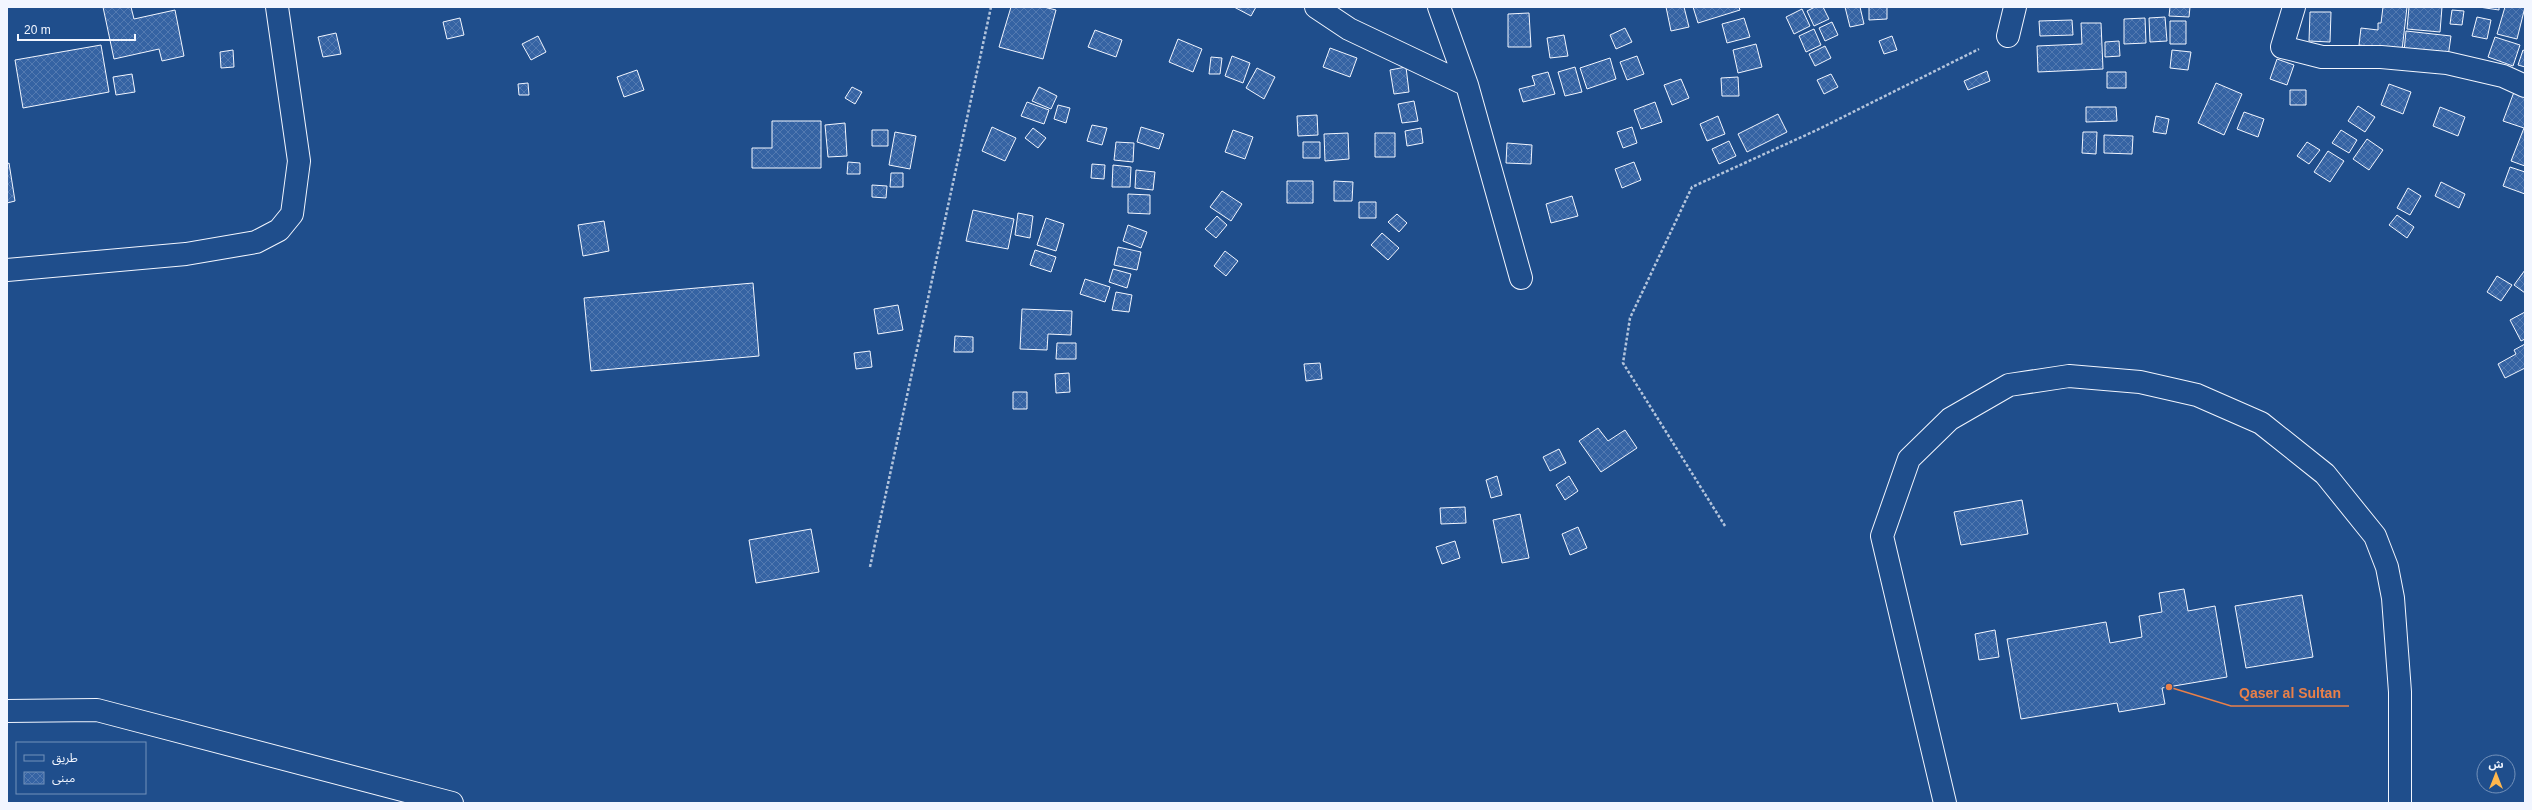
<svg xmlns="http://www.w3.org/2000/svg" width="2532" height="810" font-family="Helvetica,'Noto Sans Arabic',sans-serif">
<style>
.building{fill:url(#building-cross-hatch);stroke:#f2f6ff}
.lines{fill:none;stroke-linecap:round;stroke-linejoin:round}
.street-casing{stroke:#f2f6ff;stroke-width:24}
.path{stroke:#b3c4dc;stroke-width:2.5;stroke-dasharray:3 2;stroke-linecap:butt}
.street{stroke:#1f4e8c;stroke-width:22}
.leader{fill:none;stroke:#ea8049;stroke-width:1.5}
.callout-dot{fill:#ea8049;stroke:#1f4e8c;stroke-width:1.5}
.callout-label{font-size:14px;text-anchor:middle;font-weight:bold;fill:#ea8049;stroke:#1f4e8c;stroke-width:3;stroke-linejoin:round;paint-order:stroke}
</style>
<defs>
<pattern id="building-cross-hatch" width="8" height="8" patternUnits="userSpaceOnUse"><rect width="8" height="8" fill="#3563a3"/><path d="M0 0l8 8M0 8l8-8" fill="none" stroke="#537ab1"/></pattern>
</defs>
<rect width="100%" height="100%" fill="#1f4e8c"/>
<path class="building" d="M103 7H131L134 19 175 10 184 56 162 61 159 49 114 59Z
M1011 7H1044L1056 10 1043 59 999 47Z
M1234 7H1256L1251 16Z
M1666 7H1684L1689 27 1671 31Z
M1693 7H1739L1740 10 1698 23Z
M1815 7H1823L1829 19 1814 26 1807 11Z
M1845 7H1860L1864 24 1850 27Z
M1869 7H1887V19L1869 20Z
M2170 7H2190L2189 17 2169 16Z
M2383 7H2407L2402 50 2359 45 2361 28 2378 30V23H2381Z
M2409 7H2442L2440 32 2407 29Z
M2479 7H2499V10Z
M2505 7H2525L2517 39 2497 34Z
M1802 9 1810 26 1794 34 1786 17Z
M2452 10 2464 11 2462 25 2450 24Z
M2310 12H2331L2330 42 2309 41Z
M1529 13 1531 47H1508V14Z
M2165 17 2167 41 2150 42 2149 18Z
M2477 17 2491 20 2487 39 2472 36Z
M460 18 464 35 447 39 443 22Z
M1744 18 1750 37 1727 43 1722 24Z
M2145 18 2146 43 2124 44V19Z
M2072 20 2073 35 2040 36 2039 21Z
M2170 21H2186V44H2170Z
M1832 22 1838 35 1825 41 1819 28Z
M2081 23H2101L2103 69 2038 72 2037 46 2082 44Z
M1625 28 1632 42 1616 49 1610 35Z
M1814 29 1821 45 1806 52 1799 36Z
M1095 30 1122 40 1116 57 1088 47Z
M2406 31 2451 36 2448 57 2404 52Z
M336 33 341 54 323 57 318 37Z
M1564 35 1568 56 1550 58 1547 38Z
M538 36 546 52 531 60 522 44Z
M1892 36 1897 50 1884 54 1879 41Z
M2495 37 2520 45 2513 66 2488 57Z
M1178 39 1202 49 1193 72 1169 62Z
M2119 41 2120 56 2105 57V42Z
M1756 44 1762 67 1738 73 1733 50Z
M101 45 109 92 23 108 15 60Z
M1825 46 1831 58 1815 66 1809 54Z
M1330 48 1357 58 1350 77 1323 67Z
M233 50 234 67 221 68 220 52Z
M2172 50 2191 52 2188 70 2170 68Z
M2523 50 2525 51V67L2518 65Z
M1232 56 1250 63 1243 83 1225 76Z
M1637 56 1644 74 1627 80 1620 62Z
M1211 57 1222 58 1220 74H1209Z
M1610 58 1616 79 1587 89 1580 68Z
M2277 59 2294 65 2287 85 2270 79Z
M1406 67 1409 92 1394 94 1390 70Z
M1575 67 1582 92 1565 96 1558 72Z
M1257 68 1275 77 1264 99 1246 88Z
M637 70 644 90 624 97 617 77Z
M1987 71 1990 81 1968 90 1964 81Z
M1548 72 1555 94 1523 102 1519 89 1535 85 1532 76Z
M2107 72H2126V88H2107Z
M132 74 135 92 116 95 113 77Z
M1831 74 1838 87 1824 94 1817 80Z
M1738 77 1739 96H1722L1721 78Z
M1681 79 1689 98 1672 105 1664 85Z
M528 83 529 95H519L518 84Z
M2216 83 2242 94 2224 135 2198 123Z
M2389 84 2411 92 2403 114 2381 105Z
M852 87 862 92 855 104 845 98Z
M1039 87 1057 96 1051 109 1032 101Z
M2290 90H2306V105H2290Z
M2514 92 2525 96V166L2511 161 2524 128 2503 121Z
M1414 101 1418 121 1402 123 1398 104Z
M1027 102 1049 110 1044 124 1021 116Z
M1655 102 1662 122 1641 129 1634 110Z
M1058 105 1070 108 1066 123 1054 119Z
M2358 106 2375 117 2365 132 2348 121Z
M2086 107H2116L2117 121 2086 122Z
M2440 107 2465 117 2458 136 2433 126Z
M2244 112 2264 119 2258 137 2237 129Z
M1778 114 1787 132 1747 152 1738 134Z
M1317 115 1318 135 1298 136 1297 116Z
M1718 116 1725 134 1707 141 1700 124Z
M2156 116 2169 119 2166 134 2153 132Z
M772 121H821V168H752V148H772Z
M845 123 847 156 828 157 825 125Z
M1092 125 1107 128 1102 145 1087 141Z
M992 127 1016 138 1005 161 982 151Z
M1141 127 1164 134 1159 149 1137 142Z
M1632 127 1637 143 1623 148 1617 132Z
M1033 128 1046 138 1038 148 1025 138Z
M1421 128 1423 143 1407 146 1405 131Z
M872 130H888V146H872Z
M1233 130 1253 137 1245 159 1225 152Z
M2341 130 2357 140 2349 153 2332 143Z
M895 132 916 136 910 169 889 165Z
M2083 132H2097L2096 154 2082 153Z
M1348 133 1349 159 1325 161 1324 134Z
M1375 133H1395V157H1375Z
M2104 135 2133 136 2132 154 2104 153Z
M2367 139 2383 150 2369 170 2353 159Z
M1729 141 1736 156 1719 164 1712 149Z
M1116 142 1134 143 1133 162 1114 160Z
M1303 142H1320V158H1303Z
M2307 142 2320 150 2309 164 2297 156Z
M1507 143 1532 145 1531 164 1506 163Z
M2328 151 2344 161 2330 182 2314 172Z
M848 162 860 163V174H847Z
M1634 162 1641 180 1622 188 1615 169Z
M9 163 15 201 7 203V164Z
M1092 164 1105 165 1104 179 1091 178Z
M1113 165 1131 167 1130 187H1112Z
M2510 167 2525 172V194L2503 186Z
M1136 170 1155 172 1153 190 1135 188Z
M891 173H903V187H890Z
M1287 181H1313V203H1287Z
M1334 181 1353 182 1352 201H1334Z
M2441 182 2465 194 2459 208 2435 196Z
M872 185 887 186 886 198 872 197Z
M2408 188 2421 196 2410 215 2397 208Z
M1222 191 1242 204 1231 221 1210 207Z
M1128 194 1150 195V214L1128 213Z
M1572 196 1578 216 1551 223 1546 204Z
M1359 202H1376V218H1359Z
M973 210 1014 219 1008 249 966 241Z
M1018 213 1033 216 1030 238 1015 235Z
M1397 214 1407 223 1399 232 1388 222Z
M2397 215 2414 227 2407 238 2389 225Z
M1217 216 1227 225 1216 238 1205 229Z
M1046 218 1064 224 1056 251 1037 245Z
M604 221 609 251 583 256 578 225Z
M1128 225 1147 232 1141 248 1123 241Z
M1382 233 1399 248 1388 260 1371 245Z
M1118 247 1141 252 1137 270 1114 265Z
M1035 250 1056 257 1051 272 1030 265Z
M1225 251 1238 261 1226 276 1214 266Z
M1113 269 1131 274 1127 288 1109 282Z
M2525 270V293L2514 285Z
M2497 276 2512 285 2501 301 2487 292Z
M1085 279 1110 287 1105 302 1080 294Z
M753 283 759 356 591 371 584 298Z
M1116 292 1132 295 1129 312 1112 310Z
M898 305 903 330 878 334 874 309Z
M1022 309 1072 311 1071 335 1048 334 1047 350 1020 349Z
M2525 312V339L2521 341 2510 320Z
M955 336 973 337V352H954Z
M1057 343H1076V359H1056Z
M2525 344V368L2505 378 2498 364 2516 354 2514 350Z
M870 351 872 367 856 369 854 353Z
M1320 363 1322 379 1306 381 1304 364Z
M1069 373 1070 392 1056 393 1055 374Z
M1013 392H1027V409H1013Z
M1598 428 1608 441 1625 430 1637 448 1601 472 1579 441Z
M1559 449 1566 463 1550 471 1543 457Z
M1497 476 1502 495 1491 498 1486 480Z
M1569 476 1578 491 1565 500 1556 485Z
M2022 500 2028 534 1961 545 1954 512Z
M1465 507 1466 523 1441 524 1440 508Z
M1520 514 1529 558 1502 563 1493 520Z
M1578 527 1587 548 1570 555 1562 534Z
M811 529 819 572 756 583 749 540Z
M1455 541 1460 558 1442 564 1436 547Z
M2184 589 2188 611 2215 606 2227 677 2162 688 2165 704 2119 712 2117 703 2021 719 2007 639 2106 622 2110 643 2142 637 2139 616 2162 612 2159 593Z
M2302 595 2313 657 2246 668 2235 606Z
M1995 630 1999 657 1979 660 1975 634Z"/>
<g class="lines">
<g class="street-casing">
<path id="street" d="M1316 7 1349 29 1467 85 1521 278
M1439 7 1467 85
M2294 7 2282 47 2322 57H2381L2447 63 2503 76 2525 86
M2008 36 2015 7
M7 270 186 254 256 242 279 230 292 214 299 161 277 7
M7 711 97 710 452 803
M1945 803 1882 536 1909 459 1950 419 2009 385 2069 376 2140 382 2197 395 2261 423 2325 474 2375 536 2387 567 2393 598 2400 692V803"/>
</g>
<path class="path" d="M1725 526 1623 363 1630 318 1692 187 1817 130 1979 49
M870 567 991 7"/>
<use href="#street" class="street"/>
</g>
<path class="leader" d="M2169 687L2231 706H2349"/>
<circle class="callout-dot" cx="2169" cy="687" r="4"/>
<g class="callout-label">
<text x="2290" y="698">Qaser al Sultan</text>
</g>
<rect width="2532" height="810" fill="none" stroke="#f2f6ff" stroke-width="16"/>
<rect x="16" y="742" width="130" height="52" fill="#1f4e8c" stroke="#7391ba"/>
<rect x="24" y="755" width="20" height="6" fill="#1f4e8c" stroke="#7391ba"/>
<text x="52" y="762" font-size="12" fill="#f2f6ff">طريق</text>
<rect x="24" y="772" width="20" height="12" fill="url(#building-cross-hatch)" stroke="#7391ba"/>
<text x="52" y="782" font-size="12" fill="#f2f6ff">مبنى</text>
<g transform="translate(2496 774)"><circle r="19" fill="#1f4e8c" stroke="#7391ba"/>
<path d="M0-3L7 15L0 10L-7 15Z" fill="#ffb74d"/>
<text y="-6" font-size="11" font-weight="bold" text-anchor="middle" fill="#f2f6ff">ش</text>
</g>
<path d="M18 34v6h117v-6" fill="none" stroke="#f2f6ff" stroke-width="2"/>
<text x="24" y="34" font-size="12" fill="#f2f6ff" stroke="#1f4e8c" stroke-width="3" paint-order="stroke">20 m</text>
</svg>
